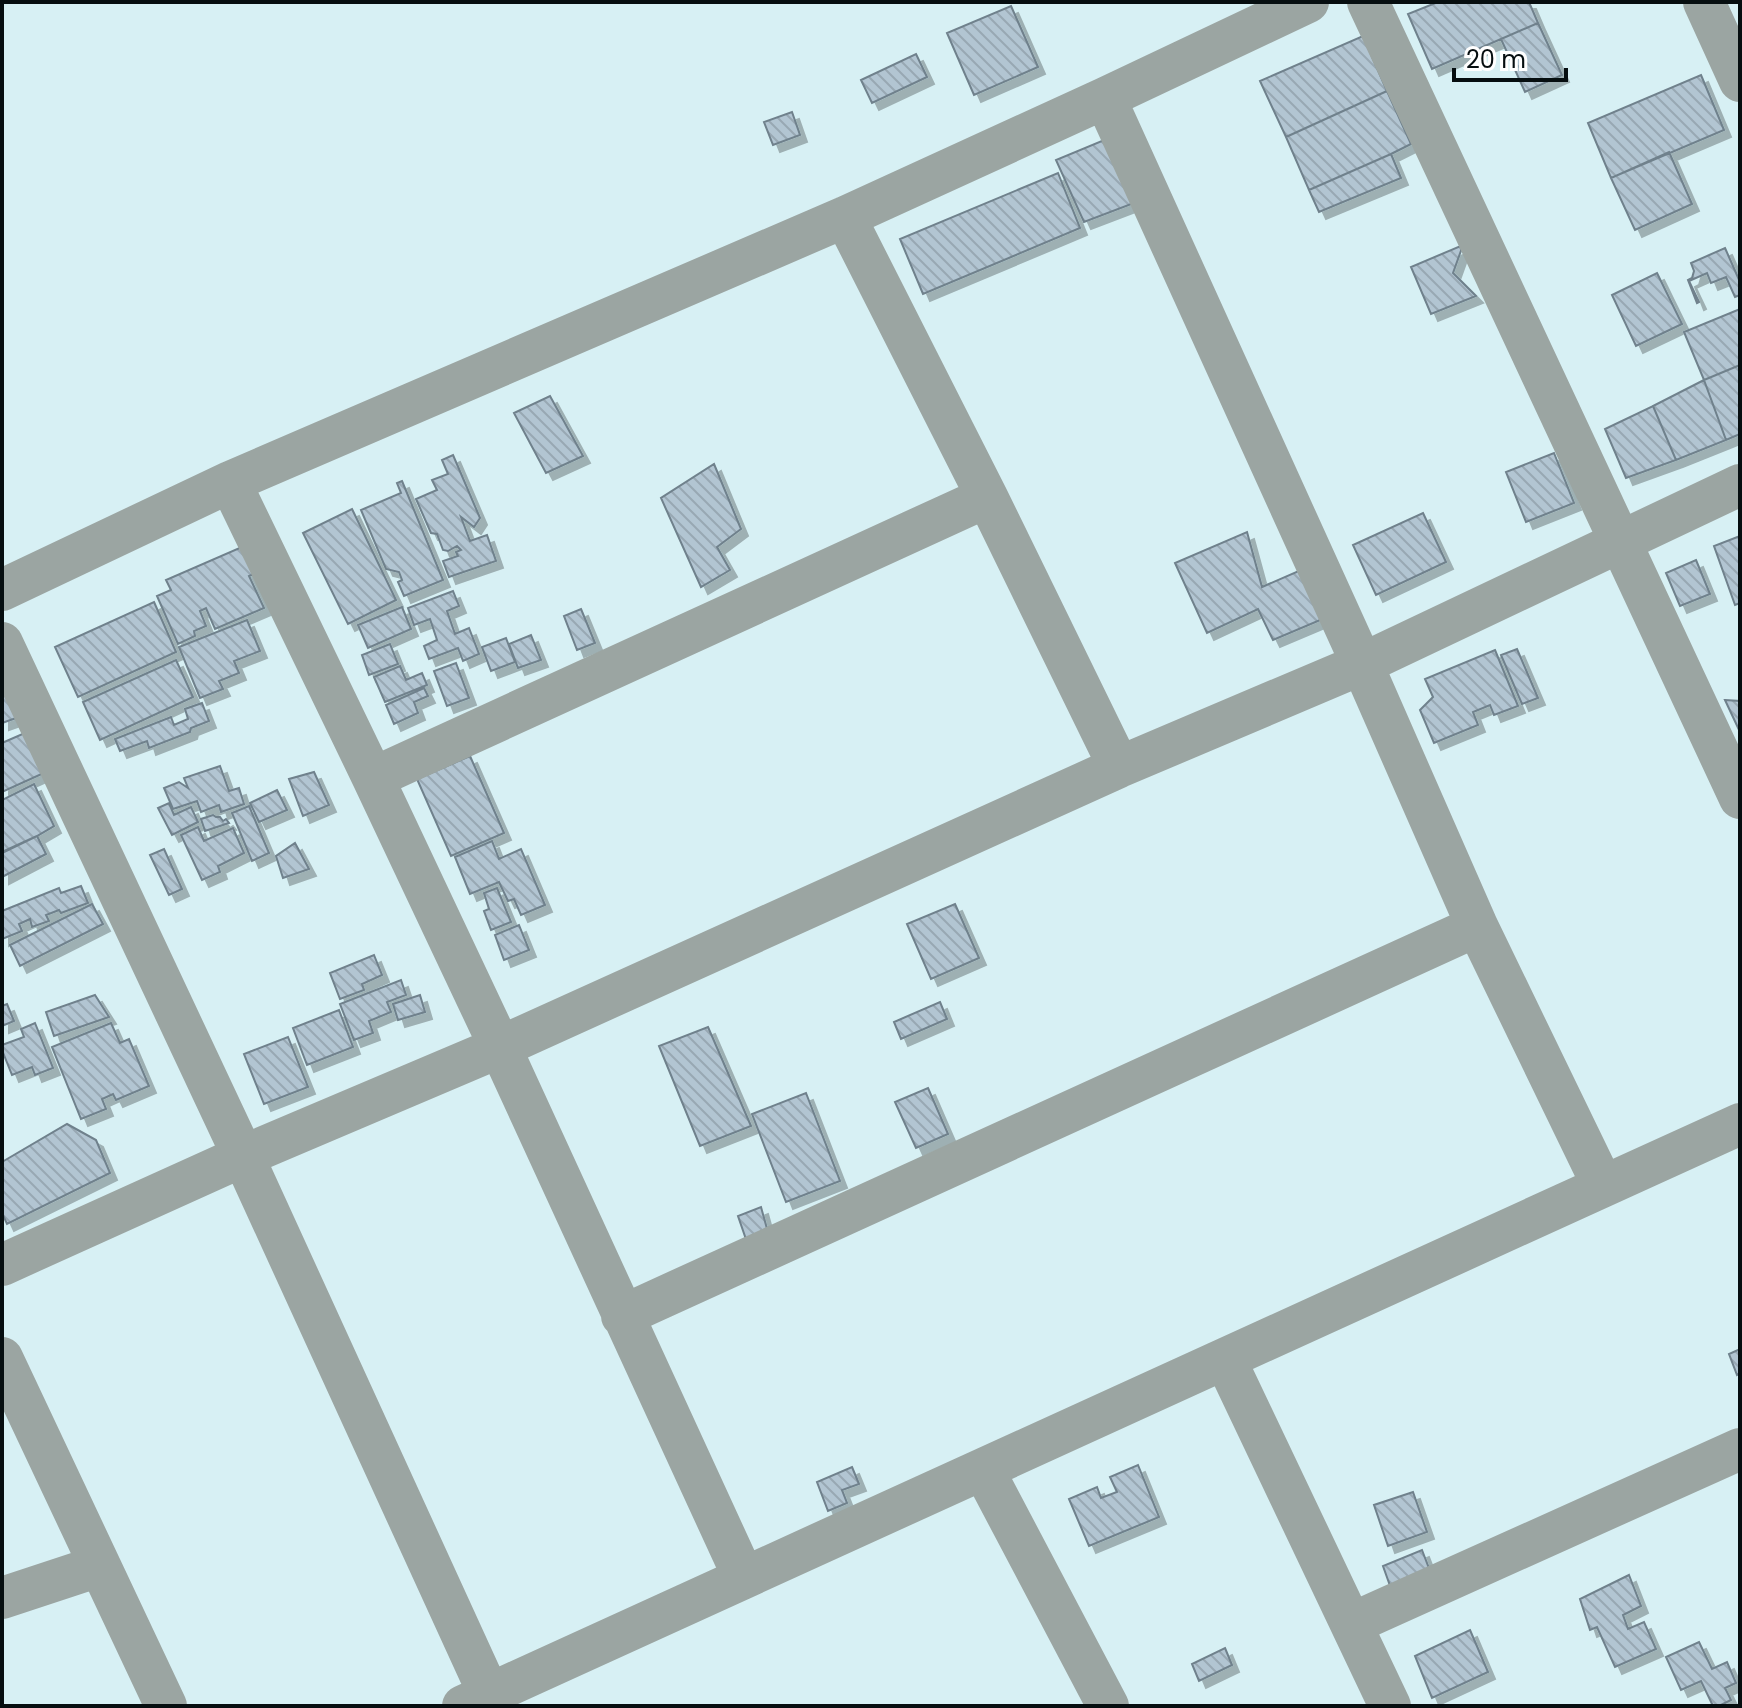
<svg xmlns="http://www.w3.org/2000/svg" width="1742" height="1708" font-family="Poppins,sans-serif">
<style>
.building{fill:url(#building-back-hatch);stroke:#6f818c;stroke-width:2;filter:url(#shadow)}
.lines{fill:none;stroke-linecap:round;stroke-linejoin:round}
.minor{stroke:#9ba5a2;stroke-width:42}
</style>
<defs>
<pattern id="building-back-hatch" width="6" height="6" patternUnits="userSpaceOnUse" patternTransform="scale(2)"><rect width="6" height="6" fill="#b2c5d2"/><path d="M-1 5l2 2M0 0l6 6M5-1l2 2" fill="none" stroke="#98a8b3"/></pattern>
<filter id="shadow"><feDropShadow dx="7" dy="7" stdDeviation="0" flood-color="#0004"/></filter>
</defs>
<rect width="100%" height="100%" fill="#d7f0f4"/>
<path class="building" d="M1438 2H1529L1538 23 1432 69 1408 14Z
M1011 6 1038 67 974 95 947 33Z
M1538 23 1562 75 1525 92 1501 39Z
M1363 36 1387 91 1286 137 1260 81Z
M916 54 927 77 872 103 861 80Z
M1701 75 1724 130 1611 178 1588 123Z
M1387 91 1411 144 1391 154 1309 190 1286 137Z
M792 112 800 135 773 145 764 122Z
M1109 138 1134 203 1084 222 1056 160Z
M1669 152 1692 204 1635 230 1611 178Z
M1391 154 1401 178 1319 212 1309 190Z
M1058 173 1080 228 923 294 900 239Z
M1463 245 1453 273 1476 296 1431 314 1411 267Z
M1725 248 1740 282V295L1735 297 1726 277 1711 283 1707 273 1689 281 1699 302 1697 303 1688 280 1692 278 1694 271 1691 263Z
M1657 273 1682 324 1636 346 1612 295Z
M1740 309V365L1704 380 1684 332Z
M1740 365V434L1726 440 1704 380Z
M1704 380 1726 440 1676 460 1653 406Z
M550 396 583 456 546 473 514 413Z
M1653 406 1676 460 1626 478 1605 429Z
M1554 453 1574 503 1526 522 1506 472Z
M453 455 480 518 474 527 461 517 470 541 487 535 496 561 449 577 443 561 458 556 456 552 461 550 457 546 448 551 443 550 437 534 431 533 416 499 437 490 432 480 448 474 442 460Z
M714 464 741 529 717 547 730 570 701 587 661 498Z
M402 481 443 580 404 596 398 582 402 580 399 572 386 569 361 510 401 493 397 483Z
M352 509 396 600 348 624 303 533Z
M1423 513 1446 562 1376 595 1353 545Z
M1247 532 1262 587 1301 570 1325 618 1273 640 1258 609 1207 633 1175 563Z
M1740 536V603L1735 605 1714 546Z
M251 543 264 570 249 576 264 608 215 629 206 608 200 611 206 626 194 631 195 636 178 644 157 596 171 590 166 580Z
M1696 560 1710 594 1680 606 1666 573Z
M453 591 459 606 447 611 455 634 469 628 479 654 463 661 458 648 429 659 424 646 437 640 430 619 414 625 408 608Z
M154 602 176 652 78 697 55 647Z
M402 607 411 629 368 648 358 625Z
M581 609 595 643 577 650 564 616Z
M247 620 260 651 234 661 239 673 219 681 223 689 200 698 179 647Z
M531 635 541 660 518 668 509 644Z
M506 638 515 662 491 671 482 647Z
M390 644 398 664 369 675 362 655Z
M1517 649 1538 698 1522 704 1501 655Z
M1495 650 1518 706 1494 715 1490 705 1473 712 1478 725 1434 743 1420 710 1433 697 1425 679Z
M176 660 193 697 100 740 83 702Z
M456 663 469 698 447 706 434 671Z
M2 664 22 716 2 723Z
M400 666 406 680 422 673 427 685 385 702 374 677Z
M424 688 428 696 414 702 418 713 394 724 386 705Z
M1725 700 1740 701V732Z
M202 703 209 721 191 728 190 732 149 748 147 741 120 751 115 739 171 717 174 725 188 719 185 709Z
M27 732 46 772 2 792V743Z
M470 756 504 833 451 856 417 779Z
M220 766 229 791 239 788 244 804 221 812 219 805 201 812 197 801 173 809 164 788 179 782 188 788 184 778Z
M314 772 329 805 303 816 289 779Z
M34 784 54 826 37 836 2 852V800Z
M277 790 287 810 259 822 250 803Z
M169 803 174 815 191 807 198 822 172 835 158 808Z
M249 806 269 853 252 861 232 813Z
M213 815 216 817H220L223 821 226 819 229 823 205 831 201 819Z
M198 827 204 841 233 828 244 853 218 866 220 872 202 880 181 835Z
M37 836 46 854 2 877V853Z
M492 841 499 859 521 849 545 905 521 915 514 899 508 901 499 882 470 894 455 857Z
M295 843 309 869 283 878 276 856Z
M164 849 182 889 169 895 150 855Z
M81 886 88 903 61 913 59 910 46 915 49 921 32 927 30 919 19 924 22 931 2 939V911L59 888 61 893Z
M497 888 511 922 491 930 484 911 489 909 484 893Z
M92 904 103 924 20 966 10 945Z
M955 904 979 958 931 979 907 924Z
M519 925 529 950 504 960 495 935Z
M374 955 382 975 362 984 364 990 340 999 330 973Z
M401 980 406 995 387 1002 391 1012 369 1021 373 1033 354 1040 340 1004Z
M95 995 109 1017 54 1036 46 1012Z
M420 995 425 1012 398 1020 393 1004Z
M940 1002 947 1019 901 1039 894 1022Z
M7 1004 14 1021 2 1026V1006Z
M339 1010 353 1047 307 1065 293 1028Z
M35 1023 53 1068 35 1075 32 1067 12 1075 2 1050V1045L24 1037 21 1029Z
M111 1023 120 1043 129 1039 149 1086 116 1100 113 1094 102 1099 106 1109 81 1119 52 1047Z
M708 1027 751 1126 700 1146 659 1046Z
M288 1037 308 1087 264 1104 244 1054Z
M928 1088 948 1134 916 1148 895 1102Z
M806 1093 840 1181 786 1202 752 1114Z
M67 1124 96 1140 110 1173 7 1224 2 1213V1162Z
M761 1207 772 1247 749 1248 738 1216Z
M1740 1349V1373L1737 1375 1729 1354Z
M1138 1465 1159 1517 1089 1546 1069 1499 1097 1487 1101 1498 1117 1492 1110 1477Z
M852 1467 859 1484 842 1490 847 1503 828 1511 817 1482Z
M1413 1492 1427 1532 1388 1546 1374 1505Z
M1422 1550 1433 1579 1394 1597 1383 1566Z
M1629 1575 1641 1606 1623 1615 1628 1629 1644 1622 1656 1649 1615 1667 1597 1627 1590 1630 1580 1599Z
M1470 1630 1488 1672 1432 1698 1415 1656Z
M1699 1642 1712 1669 1727 1662 1736 1683 1725 1688 1731 1700 1719 1706H1713L1701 1681 1681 1690 1666 1657Z
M1225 1648 1232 1665 1199 1681 1192 1664Z"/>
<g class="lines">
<path class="minor" d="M1368 2 1740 798
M1704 2 1740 81
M1105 98 1362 664 1477 926 1603 1186
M845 217 987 497 1119 767
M230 482 373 778 500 1047 744 1578
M2 590 230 482 845 217 1105 98 1308 2
M2 643 243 1156 489 1694
M373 778 987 497
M2 1265 243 1156 500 1047 1119 767 1362 664 1740 485
M622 1316 1477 926
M2 1358 166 1706
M1225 1359 1390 1706
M983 1469 1108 1706
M2 1598 99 1566
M1351 1624 1740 1449
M463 1706 1740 1124"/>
</g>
<rect width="1742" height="1708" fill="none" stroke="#060e10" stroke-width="8"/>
<path d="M1454 68v12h112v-12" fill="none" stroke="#060e10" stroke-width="4"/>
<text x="1466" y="68" font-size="24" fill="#060e10" stroke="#ffffff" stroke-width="6" paint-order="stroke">20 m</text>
</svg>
